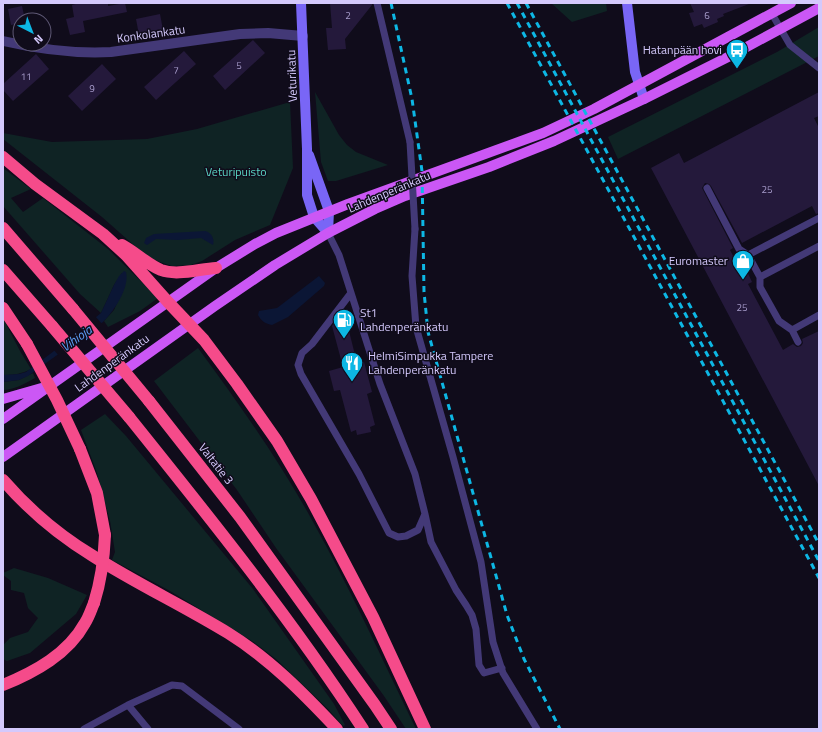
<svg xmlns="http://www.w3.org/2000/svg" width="822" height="732" font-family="'Titillium Web',sans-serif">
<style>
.green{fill:#0f2324}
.water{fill:#0b1635}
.pier{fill:#100c1b}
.building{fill:#24193b}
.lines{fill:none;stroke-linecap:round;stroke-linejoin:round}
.lane{stroke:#433977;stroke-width:7}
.street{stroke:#433977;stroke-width:10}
.secondary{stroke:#7966f6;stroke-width:10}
.primary{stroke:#cb57f5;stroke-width:10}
.highway{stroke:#f54b8a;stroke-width:12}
.rail{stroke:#0db7e4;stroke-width:3;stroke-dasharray:6 5;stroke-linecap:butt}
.lane-bridge{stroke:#433977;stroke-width:7}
.highway-bridge{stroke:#f54b8a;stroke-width:12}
.labels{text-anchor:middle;stroke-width:3;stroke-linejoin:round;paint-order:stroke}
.number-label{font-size:10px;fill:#a89dcc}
.street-label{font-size:12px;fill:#d4c9fc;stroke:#100c1b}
.poi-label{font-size:12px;fill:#d4c9fc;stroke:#100c1b;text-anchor:end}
.park-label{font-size:12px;fill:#5bd6c5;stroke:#100c1b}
.water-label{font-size:13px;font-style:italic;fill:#5d9ef6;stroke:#100c1b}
</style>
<rect width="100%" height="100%" fill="#100c1b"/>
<path class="green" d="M551 3H606L607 11 572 22Z
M819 27V56L618 159 608 137 777 52Z
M315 92 339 135 347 145 356 152 388 165 336 181H328L321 162Z
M290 102 293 168 270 225 235 240 202 261 191 265 172 266 160 262 149 257 137 248 102 217 3 139V133L52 142 147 139 197 129Z
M3 168 31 189 11 198 23 212 43 198 108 249 158 298 140 311 108 327 104 321 114 310 125 285 122 273 114 285 101 313 80 294 3 206Z
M3 318 20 351 31 369C22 374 13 375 3 375Z
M198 348C239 404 279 460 312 520 350 588 382 659 416 729H406L384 696 276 548 237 490 154 381Z
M33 373 35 378C26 383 14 390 3 390V382L19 380Z
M105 414 126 436 253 589 334 704 345 725 343 726 327 708 276 659 252 641 170 591 112 560 115 552 110 521 97 473 81 430Z
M14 568 48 578 87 595 76 614 30 653 7 661 3 659V645L10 638 28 632 38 618 28 608 24 593 11 590V581L3 575V573Z"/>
<path class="water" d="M205 231C211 232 215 239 213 245L201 238 178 240 156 239 147 245 144 243 146 238 154 234Z
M124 271 126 272C130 288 113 312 103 322L28 376 19 380 3 382V375L19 374 26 372 62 345 101 313 114 285 119 276Z
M319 276 325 283 324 286 288 317 272 325C266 324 261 321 258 315L259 311 277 308Z"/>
<path class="pier" d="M95 316 103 325 59 356 53 349Z"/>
<path class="building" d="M79 3H108V6L125 3 127 12 83 21 85 32 70 35 66 19 74 17 72 5Z
M330 3H372V5L345 39 346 49 328 50 326 28H332Z
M690 3H749V4L723 14 724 16 717 19 718 22 704 28 702 24 694 27 689 13 694 12Z
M22 6 25 20H20V23L11 25 8 9Z
M160 14 163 30 139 35 136 19Z
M253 40 265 53 225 90 213 76Z
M184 51 196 64 156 100 144 87Z
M36 54 49 69 13 101 3 90V84Z
M102 64 116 79 82 111 68 96Z
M819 92V116L814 118 819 128V213L816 214 812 206 742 243 711 186 709 184 705 183 702 188 733 248 730 250 741 271 746 269 752 282 748 284 783 350 793 344 797 347 801 346 803 343 802 339 819 331V486L651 168 679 153 684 163Z
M346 319 357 363 364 362 372 392 367 394 375 425 370 427 371 432 357 435 356 430 351 432 340 390 334 391 329 371 343 367 332 326 335 322Z"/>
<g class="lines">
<path class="lane" d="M377 3 410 142
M772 14 790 45 819 68
M707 188 739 249 748 255 760 277V287L779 321 792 330
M415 229 412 276 416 327 453 457 481 562 493 642 503 673 537 729
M328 233 339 255 380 384 415 474 425 514 418 530 406 536 398 537 389 533 359 474 301 374 298 365 302 353 312 344 351 293
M748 255 819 218
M760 277 819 246
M798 342 792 330 819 315
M425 514 431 542 456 590 466 605 472 615 476 629 479 665 484 673 502 668
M84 729 128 705
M148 729 128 705 172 685 182 686 239 729"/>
<path class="street" d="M3 41C38 49 75 54 111 52L240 34 268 33 303 36"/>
<path class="secondary" d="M301 3 307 149V195L314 217 328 233
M627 3 635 72 644 99
M309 155 329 211 328 233"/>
<path class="primary" d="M3 399 45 387
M3 419 216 268 255 244 276 233 348 204 543 133 594 109 791 3
M3 457 215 306 275 265 328 233 375 209 405 196 489 167 554 141 644 99 730 56 819 8"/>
<path class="highway" d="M3 157 35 184 103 234 126 255 168 302 204 340 237 384 277 441 311 499 373 617 425 729
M3 228 73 309
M122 245C135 252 147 264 161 270 177 276 199 269 216 268
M3 270 52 326
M3 308 27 344
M149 401 240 517 375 705 391 729
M129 417C211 519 292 620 363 729
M80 449 97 493 105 535
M3 480C29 510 60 536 93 556 137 584 184 606 228 633 270 659 304 694 337 729
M3 685C35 672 68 654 85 623 89 617 91 610 94 603"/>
<path class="rail" d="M391 3 412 99 422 171 424 292 428 332 507 615 524 659 560 729
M507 3 819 578
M517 3 819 561
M526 3 819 544"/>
<path class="lane-bridge" d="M410 142 415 229"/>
<path class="highway-bridge" d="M73 309 149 401
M52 326 129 417
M27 344 57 400 80 449
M94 603C101 581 104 559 105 535"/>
</g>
<defs>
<g id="bus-pin" transform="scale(1.15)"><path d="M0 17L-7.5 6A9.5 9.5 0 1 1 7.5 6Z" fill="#0db7e4" stroke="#100c1b"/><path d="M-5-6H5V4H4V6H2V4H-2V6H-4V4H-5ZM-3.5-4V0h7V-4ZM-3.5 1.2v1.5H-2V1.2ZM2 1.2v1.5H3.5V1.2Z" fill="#fff"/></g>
<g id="shop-pin" transform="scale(1.15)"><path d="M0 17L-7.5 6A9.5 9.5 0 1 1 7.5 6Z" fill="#0db7e4" stroke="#100c1b"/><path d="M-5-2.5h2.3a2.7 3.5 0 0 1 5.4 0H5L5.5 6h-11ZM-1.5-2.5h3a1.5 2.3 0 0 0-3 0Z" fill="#fff"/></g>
<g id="fuel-pin" transform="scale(1.15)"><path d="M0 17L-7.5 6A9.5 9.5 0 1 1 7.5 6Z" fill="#0db7e4" stroke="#100c1b"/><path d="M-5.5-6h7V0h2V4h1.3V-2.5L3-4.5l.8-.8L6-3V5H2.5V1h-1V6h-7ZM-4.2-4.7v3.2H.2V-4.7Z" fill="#fff"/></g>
<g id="restaurant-pin" transform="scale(1.15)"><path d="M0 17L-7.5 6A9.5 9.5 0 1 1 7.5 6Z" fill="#0db7e4" stroke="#100c1b"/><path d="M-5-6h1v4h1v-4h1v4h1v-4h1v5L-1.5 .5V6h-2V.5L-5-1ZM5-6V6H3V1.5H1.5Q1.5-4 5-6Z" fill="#fff"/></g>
</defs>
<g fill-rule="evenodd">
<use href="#bus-pin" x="737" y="50"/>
<use href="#shop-pin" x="743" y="261"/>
<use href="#fuel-pin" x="344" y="320"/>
<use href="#restaurant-pin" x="352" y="363"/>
</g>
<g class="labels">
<g class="number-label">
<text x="348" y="19">2</text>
<text x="707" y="19">6</text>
<text x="239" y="69">5</text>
<text x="176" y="74">7</text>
<text x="26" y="80">11</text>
<text x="92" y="92">9</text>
<text x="767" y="193">25</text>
<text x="742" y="311">25</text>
</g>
<g class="street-label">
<text transform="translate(151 34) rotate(-8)" y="4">Konkolankatu</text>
<text transform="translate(292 76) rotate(-92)" y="4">Veturikatu</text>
<text transform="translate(389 192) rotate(-23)" y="4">Lahdenperänkatu</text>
<text transform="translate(112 363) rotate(-36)" y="4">Lahdenperänkatu</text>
<text transform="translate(216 464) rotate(52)" y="4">Valtatie 3</text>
</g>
<g class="poi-label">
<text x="722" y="54">Hatanpään hovi</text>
<text x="728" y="265">Euromaster</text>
<text x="360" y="317" text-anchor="start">St1<tspan x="360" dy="14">Lahdenperänkatu</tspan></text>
<text x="368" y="360" text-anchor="start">HelmiSimpukka Tampere<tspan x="368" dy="14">Lahdenperänkatu</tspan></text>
</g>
<g class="park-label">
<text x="236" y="176">Veturipuisto</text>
</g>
<g class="water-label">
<text transform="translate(76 338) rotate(-36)" y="5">Vihioja</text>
</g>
</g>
<rect width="822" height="732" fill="none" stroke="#d4c9fc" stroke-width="8"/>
<g transform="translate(32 32) rotate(138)"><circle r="19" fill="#100c1b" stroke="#5e5875"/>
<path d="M0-3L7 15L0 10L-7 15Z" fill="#0db7e4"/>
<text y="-6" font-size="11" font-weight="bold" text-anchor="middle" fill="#d4c9fc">N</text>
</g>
</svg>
